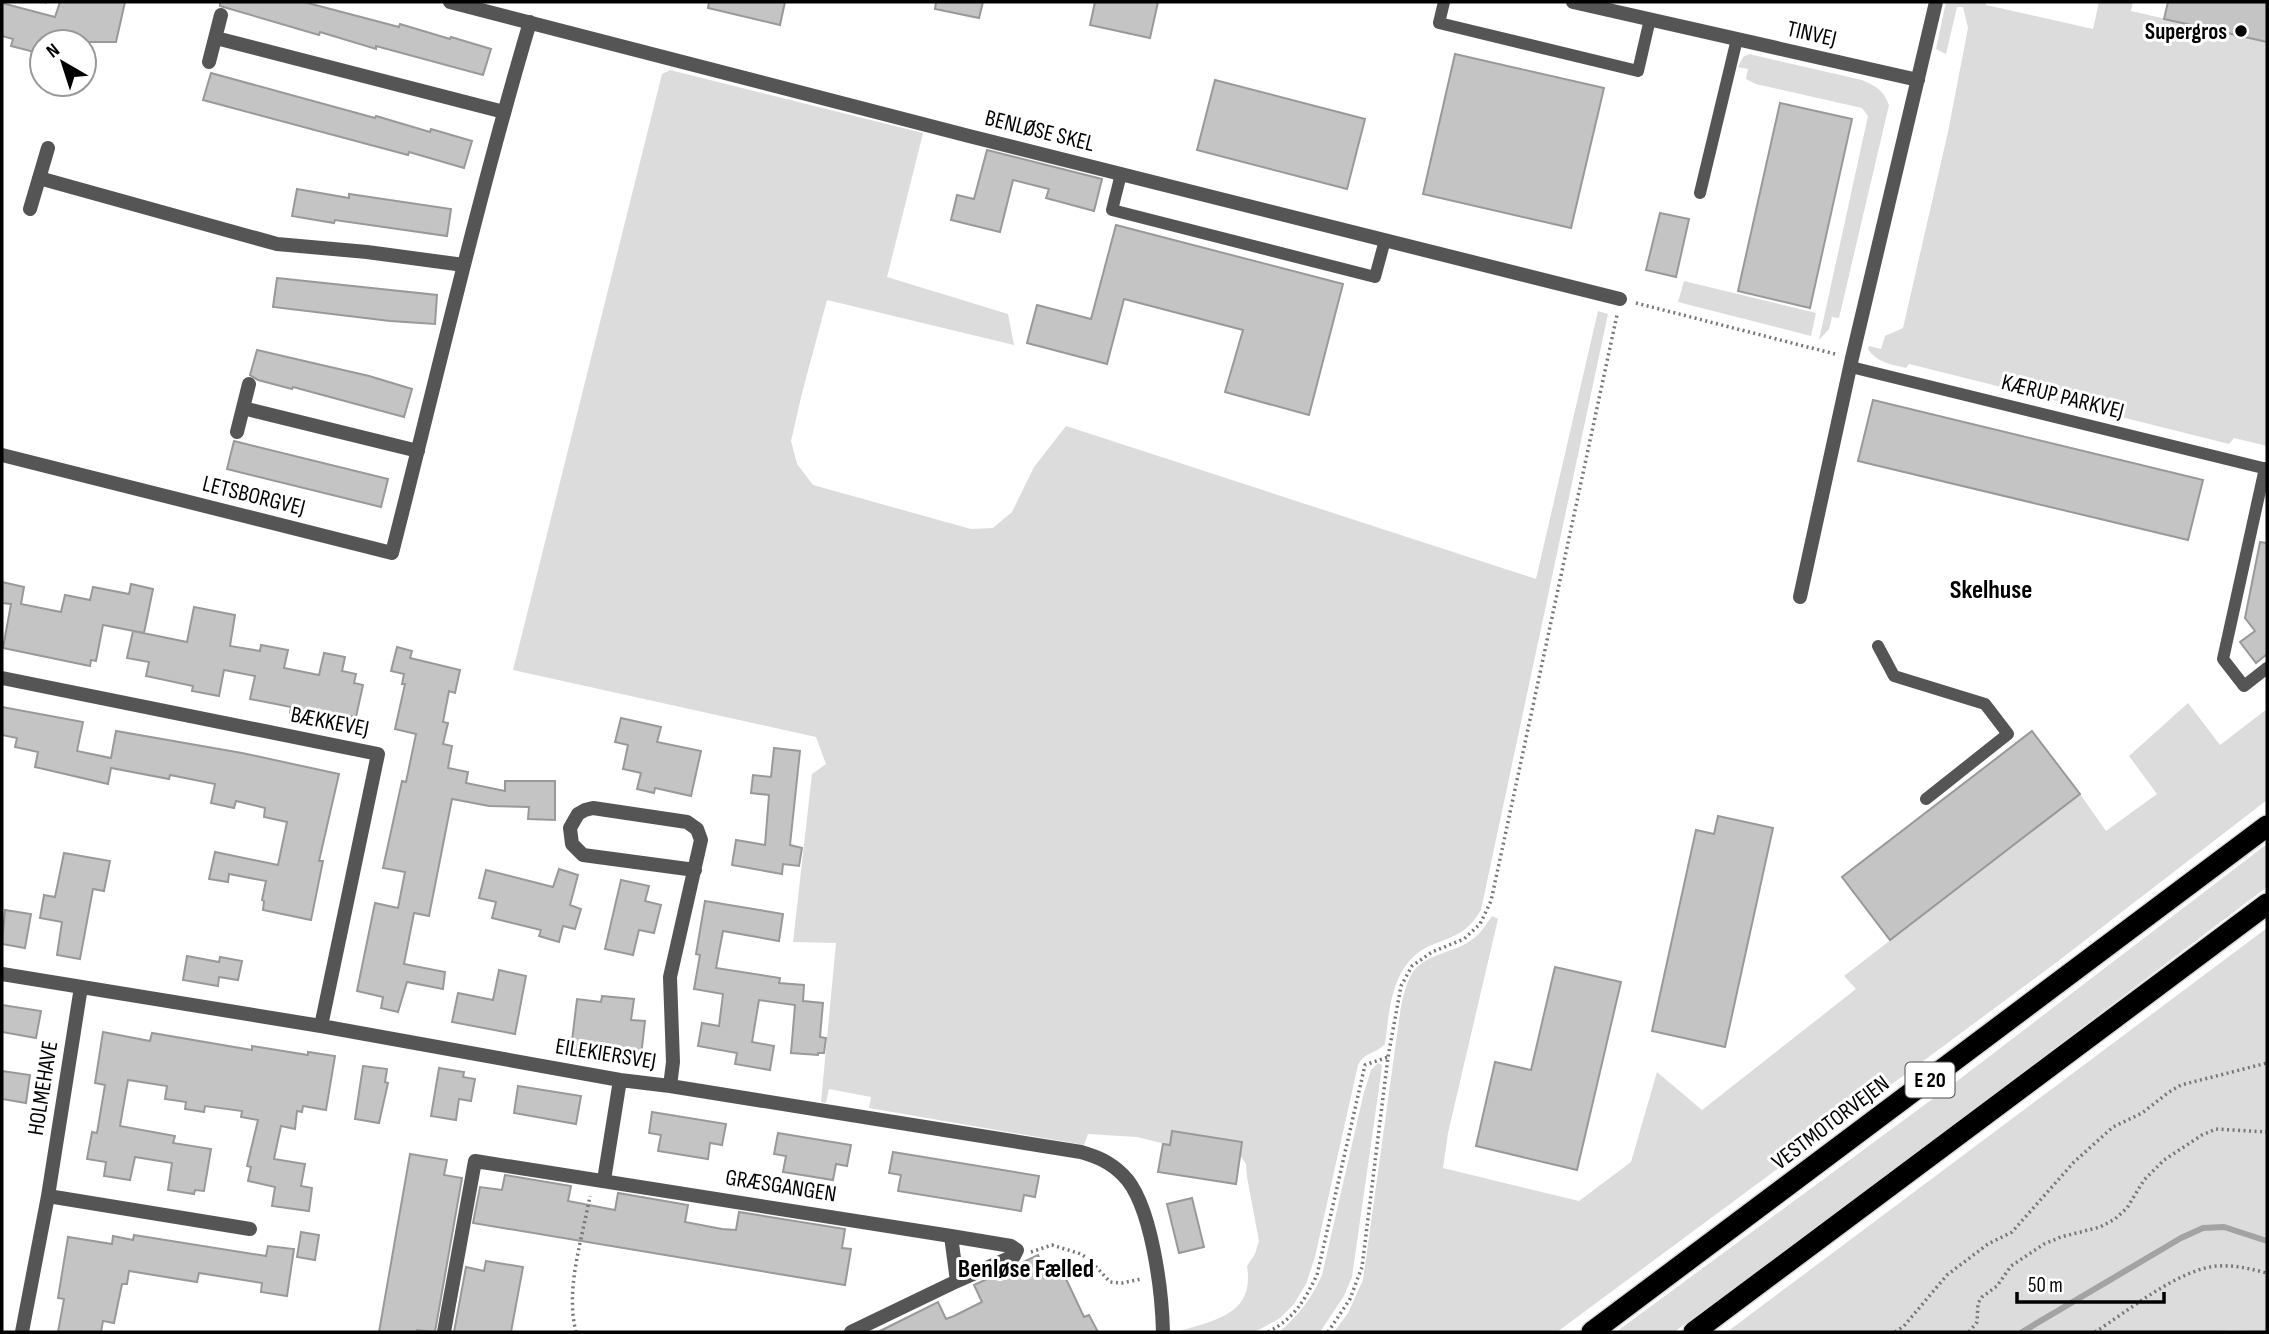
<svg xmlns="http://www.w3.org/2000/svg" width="2269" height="1334" font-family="'Sofia Sans Condensed',sans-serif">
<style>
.green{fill:#dcdcdc}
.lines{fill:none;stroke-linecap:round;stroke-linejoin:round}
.stream{stroke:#a3a3a3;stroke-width:6}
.building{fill:#c4c4c4;stroke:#999;stroke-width:2}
.highway-casing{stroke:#dbdbdb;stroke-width:24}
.path{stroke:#777;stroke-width:3.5;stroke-dasharray:2 3.5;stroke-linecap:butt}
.lane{stroke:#555;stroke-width:12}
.street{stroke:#555;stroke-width:14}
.highway{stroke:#000;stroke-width:21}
.poi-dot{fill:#000;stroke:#fff;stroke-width:2.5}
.labels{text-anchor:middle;stroke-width:6;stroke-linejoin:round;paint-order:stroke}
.shield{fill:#fff;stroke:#4c4c4c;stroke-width:2}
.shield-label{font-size:21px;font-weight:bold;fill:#000}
.poi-label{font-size:23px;font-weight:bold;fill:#000;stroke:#fff;text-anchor:end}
.street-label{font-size:23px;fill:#000;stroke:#fff}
.quarter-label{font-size:26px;font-weight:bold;fill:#000;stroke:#fff}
</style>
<rect width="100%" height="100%" fill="#fff"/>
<path class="green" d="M1946 2H1986V5L2093 29 2099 2H2133L2131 11 2267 42V446L2234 438 2229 444 1909 364 1906 368C1891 364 1877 363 1868 349L1869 346 1881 349 1885 336 1903 328 1948 132 1968 28 1963 7H1957L1946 54 1936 49Z
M1749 54 1862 80C1876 86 1884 91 1889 105L1839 318 1832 317 1829 329 1819 340 1868 116 1862 108 1756 84 1746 79 1748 69 1738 67 1743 57Z
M670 70 923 133 887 277 1008 314 1014 345 827 300 802 393 791 441 797 464 813 485 971 529 993 528 1012 512 1034 467 1066 426 1536 579 1598 311 1608 314 1481 910C1467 933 1457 935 1434 944 1392 960 1390 1005 1385 1044 1374 1055 1366 1051 1358 1065L1315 1257 1306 1284 1294 1304 1280 1318 1266 1326 1254 1332H1177C1215 1320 1255 1315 1247 1266L1255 1254 1259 1241 1247 1177 1246 1164 1240 1155 1242 1142 1172 1131 1170 1145 1137 1137 1088 1134 1084 1145 869 1108 871 1097 829 1089 826 1103 821 1102 836 943 793 942 812 774 826 764 816 737 513 670 662 74Z
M1684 281 1816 313 1811 336 1678 302Z
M2188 703 2220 745 2267 709V800L2057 962 1557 1332H1334L1348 1313 1363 1280 1401 1006C1404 994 1407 979 1415 969 1429 954 1454 952 1470 941 1480 935 1485 926 1492 916L1498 919 1448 1133 1443 1168 1579 1201 1631 1162 1657 1072 1702 1110 1856 989 1844 976 2080 794 2106 831 2157 794 2129 756Z
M2267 844V887L1809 1234 1674 1332H1616L1965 1075Z
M2267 928V1332L2230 1330 2213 1332H1727Z
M1378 1063 1382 1065 1381 1074 1352 1277 1344 1296 1320 1332H1279C1299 1315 1311 1299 1322 1275L1364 1092 1371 1070Z"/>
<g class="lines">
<path class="stream" d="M2022 1332 2181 1238 2203 1228 2224 1227 2267 1241"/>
</g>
<path class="building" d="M60 2H125L116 42H42V54L11 46 13 39 2 36V3L55 17Z
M220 2H304L399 27 400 24 450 39 451 37 491 49 483 75 376 46V49L320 32 319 35 220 6Z
M709 2H785L780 25 708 8Z
M936 2H983L979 18 935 9Z
M1095 2H1158L1150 38 1090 25Z
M2168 2H2267V42L2164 19Z
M1455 54 1604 88 1571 228 1423 194Z
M211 73 375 118 376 116 430 132 431 129 472 141 464 168 409 152 408 155 203 100Z
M1215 80 1365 119 1347 189 1197 150Z
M1780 103 1852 119 1810 308 1738 291Z
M987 150 1102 179 1094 211 1046 198 1049 189 1013 180 1000 232 951 220 957 195 974 199Z
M297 189 349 198V194L451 209 447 236 335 220 334 223 292 216Z
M1660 213 1689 219 1676 277 1646 270Z
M1116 225 1343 284 1309 415 1225 392 1243 330 1124 299 1107 364 1027 343 1037 305 1091 319Z
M277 278 437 295 435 324 390 321 273 307Z
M257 350 369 376 412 389 404 417 293 387 292 389 258 380 250 375Z
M1873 400 2203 480 2188 540 1858 461Z
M234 441 388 479 381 507 227 469Z
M2260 542 2267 543V654L2256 663 2240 642 2255 631 2245 618Z
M2 582 24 587 21 604 61 612 65 595 90 600 93 587 129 594 131 584 153 589 144 633 103 625 96 661 91 660 90 666 3 648 11 604 2 603Z
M194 607 235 615 230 646 260 651 261 645 288 650 284 668 319 675 324 653 345 657 342 671 356 674 354 683 363 685 356 717 348 716 347 718 308 710 307 716 290 713 291 707 250 699 255 676 224 670 219 696 192 691 193 686 146 676 149 662 127 658 133 631 187 642Z
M397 647 412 651 410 658 460 670 455 693 449 691 443 722 448 723 443 744 452 746 448 768 468 772 466 783 505 791V781H555V820L528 819 529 807 489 806 452 799 429 916 414 913 404 964 445 972 443 989 407 982 398 1012 381 1008 383 997 357 991 375 903 398 908 405 872 383 868 402 781 406 782 416 734 395 729 405 684H402L404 674 391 671Z
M2 707 83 722 77 751 111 758 116 731 242 753 339 774 319 861H323L311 920 263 910 264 901 262 900 266 881 229 874 228 882 209 879 215 852 278 865 287 822 264 817 265 808 236 801 234 808 211 803 215 784 170 775 169 779 111 768 108 784 35 767 38 752 15 747 17 738 2 735Z
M621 718 661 727 657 742 701 751 691 796 655 788 654 793 637 789 641 773 623 769 628 745 615 742Z
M2032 731 2080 794 1890 940 1842 877Z
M774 748 800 751 790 845 802 848 799 866 783 864 782 874 732 865 736 840 765 845 769 795 751 793 753 775 771 777Z
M1718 816 1773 828 1725 1047 1652 1031 1696 830 1714 834Z
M64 853 110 861 104 891 93 889 80 959 57 955 62 922 40 918 44 895 55 897Z
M559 869 578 875 570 905 581 909 575 929 563 926 559 942 539 936 541 930 492 918 496 902 479 898 486 870 553 887Z
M621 880 649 886 645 901 661 905 654 933 639 930 633 955 605 949Z
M705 901 783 914 779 941 723 931 716 968 780 978 779 983 804 985 803 1001 823 1003 820 1037 826 1038 824 1053H818V1055L791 1053 795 1005 759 1000 752 1042 774 1046 770 1070 735 1064 737 1053 698 1046 702 1023 719 1026 723 994 694 989 700 955 696 954Z
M5 910 31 914 25 948 2 944Z
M187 956 219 962 220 957 242 961 238 980 219 977 218 986 183 980Z
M1555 967 1621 982 1577 1170 1476 1146 1495 1062 1531 1070Z
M499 970 526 976 515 1034 452 1022 458 993 493 1000Z
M602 996 634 999 631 1020 645 1021 640 1065 620 1063 621 1055 571 1049 577 999 601 1002Z
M2 1005 41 1011 36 1038 2 1032Z
M103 1032 150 1041 152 1033 246 1049 252 1050V1046L308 1055V1052L335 1056 326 1110 303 1106 302 1112 297 1111 295 1129 281 1126 274 1159 305 1164 301 1186 312 1188 309 1211 272 1206 275 1187 248 1181 251 1167 247 1166 258 1120 241 1117 242 1111 205 1106 204 1112 185 1109 186 1102 165 1099 167 1086 128 1080 120 1126 175 1136 173 1143 211 1149 204 1191 195 1190 194 1194 168 1190 172 1163 135 1157 130 1180 104 1176 106 1162 87 1159 92 1132 97 1133 105 1085 95 1083Z
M363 1066 387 1069 385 1082 388 1083 379 1123 355 1119Z
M439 1068 464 1072 463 1077 475 1079 471 1101 459 1099 456 1120 431 1116Z
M2 1071 30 1075 26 1103 2 1099Z
M518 1086 581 1096 576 1124 514 1113Z
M652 1112 726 1124 722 1145 710 1143 708 1159 658 1151 661 1135 649 1133Z
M1172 1131 1242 1142 1236 1184 1158 1172 1163 1144 1170 1145Z
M778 1133 851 1145 847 1166 836 1164 833 1180 783 1172 786 1156 774 1154Z
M893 1152 1039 1176 1035 1197 1024 1195 1021 1211 898 1191 901 1175 889 1173Z
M410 1154 447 1160 444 1175 462 1178 461 1184 435 1332 417 1330V1332H379Z
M505 1175 571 1186 568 1201 615 1210 618 1193 688 1205 685 1222 722 1229 736 1230 739 1212 845 1229 842 1248 851 1249 845 1285 473 1223 480 1187 502 1190Z
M1192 1198 1204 1247 1179 1253 1167 1204Z
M301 1232 319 1235 315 1260 297 1257Z
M134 1235 266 1256 268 1246 294 1249 287 1296 261 1292 262 1283 199 1273 197 1282 129 1271 127 1284H122L114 1323 103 1321 101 1332H58L64 1299 58 1298 68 1237 112 1244 113 1236 133 1240Z
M1038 1255 1046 1271 1059 1264 1084 1317 1089 1315 1098 1332H878L938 1302 946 1319 954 1316 982 1302 974 1285Z
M486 1261 523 1267 511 1332H454L466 1267 484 1271Z"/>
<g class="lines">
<g class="highway-casing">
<path id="highway" d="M1592 1332 2267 826
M1694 1332 2267 904"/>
</g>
<path class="path" d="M45 2H46
M1636 303 1835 354
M1031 1252 1052 1245 1081 1254 1090 1260 1110 1282 1122 1283 1141 1279
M576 1332C565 1289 582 1240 590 1196
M1268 1332C1295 1318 1304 1301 1317 1275L1365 1065 1388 1057
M1328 1332 1350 1299 1362 1267 1388 1057 1401 986 1412 966 1432 952 1464 939 1480 924 1491 901 1617 315
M1895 1332 1904 1326 1947 1275 1988 1244 2012 1232 2074 1162 2113 1127 2142 1113 2169 1092 2181 1085 2267 1063
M1969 1332 1977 1322 1978 1303 1982 1297 1997 1286 2011 1266 2044 1244 2061 1237 2100 1227 2115 1219 2127 1208 2144 1180 2164 1160 2202 1135 2216 1129 2267 1132
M2095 1332C2127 1312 2181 1267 2219 1266 2236 1265 2251 1269 2267 1273"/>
<path class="lane" d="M1444 2 1439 23 1638 71 1650 19
M1121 174 1112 210 1375 277 1385 240
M1700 193 1737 39
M1851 367 2267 469
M2265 468 2223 659 2244 686 2267 668
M1878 646 1894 676 1985 704 2008 734 1926 799"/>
<path class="street" d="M450 2 969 136 1620 299
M1573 2 1918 80
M216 38 504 112
M209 62 221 15
M39 178 277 244 367 252 464 265
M30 209 48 148
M243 408 418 451
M237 432 249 384
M2 455 392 553C437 376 478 198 530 22
M1800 597 1852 358 1936 2
M2 678 378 754 321 1026
M2 974 321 1026 620 1080 670 1086 1081 1152C1098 1157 1110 1162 1123 1175 1152 1203 1162 1293 1163 1332
M670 1086 673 1062 670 977 701 840 697 829 687 822 593 808 585 810 578 814 570 828 572 844 583 855 695 870
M604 1180 620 1080
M48 1196 250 1229
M951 1236 1011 1246 1017 1250 1014 1256 957 1281
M22 1332 48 1196 81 987
M444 1332 475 1161 951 1236 957 1281 851 1332"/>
<use href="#highway" class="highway"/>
</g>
<circle class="poi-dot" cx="2241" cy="31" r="7"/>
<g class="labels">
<rect class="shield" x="1905.5" y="1062.5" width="49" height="35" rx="5"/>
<g class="shield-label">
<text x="1930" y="1087">E 20</text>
</g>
<g class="poi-label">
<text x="2227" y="39">Supergros</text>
</g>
<g class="street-label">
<text transform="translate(1812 33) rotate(13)" y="8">TINVEJ</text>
<text transform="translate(1040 130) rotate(14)" y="8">BENLØSE SKEL</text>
<text transform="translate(2063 396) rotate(14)" y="8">KÆRUP PARKVEJ</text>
<text transform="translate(254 495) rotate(14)" y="8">LETSBORGVEJ</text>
<text transform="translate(330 721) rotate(11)" y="8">BÆKKEVEJ</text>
<text transform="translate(606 1053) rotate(9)" y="8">EILEKIERSVEJ</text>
<text transform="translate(42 1088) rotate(-81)" y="8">HOLMEHAVE</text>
<text transform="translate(1830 1122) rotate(-37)" y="8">VESTMOTORVEJEN</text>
<text transform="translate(781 1185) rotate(9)" y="8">GRÆSGANGEN</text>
</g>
<g class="quarter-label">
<text x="1991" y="598">Skelhuse</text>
<text x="1026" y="1277">Benløse Fælled</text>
</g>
</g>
<rect width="2269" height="1334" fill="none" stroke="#000000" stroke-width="7"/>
<g transform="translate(63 63) rotate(321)"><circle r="33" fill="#ffffff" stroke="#999999" stroke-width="2"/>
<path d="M0-5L12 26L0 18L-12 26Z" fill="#000000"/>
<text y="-10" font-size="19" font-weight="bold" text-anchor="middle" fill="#000000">N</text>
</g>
<path d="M2017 1292v10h147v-10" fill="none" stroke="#000000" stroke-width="3.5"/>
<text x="2028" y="1292" font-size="21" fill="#000000" stroke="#ffffff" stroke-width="5" paint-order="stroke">50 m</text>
</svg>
